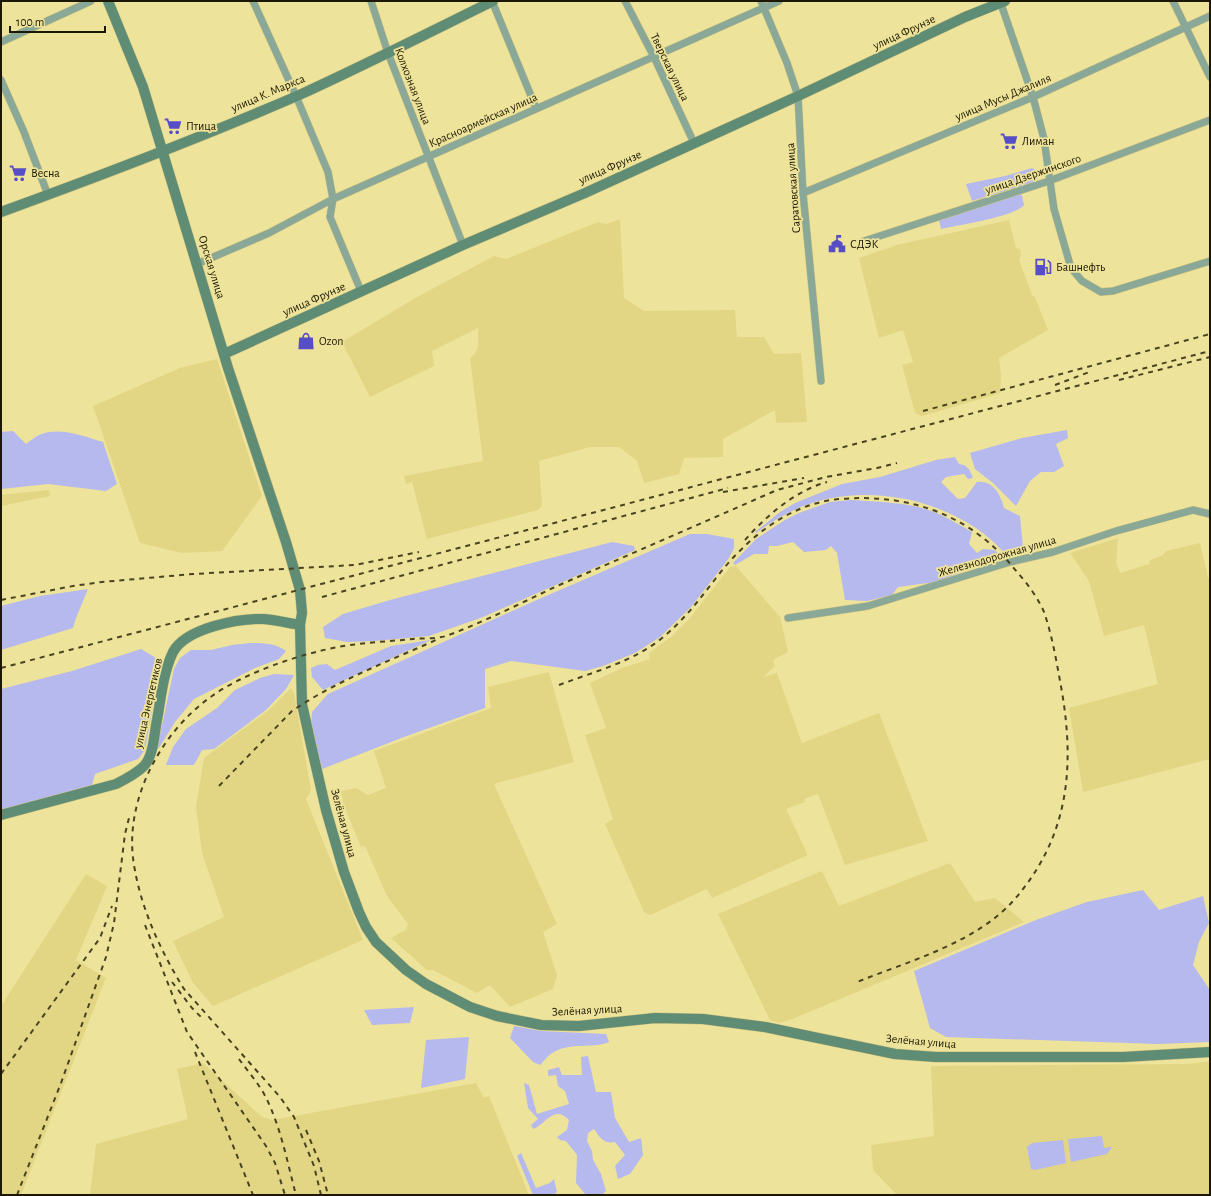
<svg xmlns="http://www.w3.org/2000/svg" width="1211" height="1196" font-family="'Alegreya Sans',sans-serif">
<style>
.built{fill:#e2d685}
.green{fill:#b5b9ee}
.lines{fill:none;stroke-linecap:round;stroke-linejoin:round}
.street-casing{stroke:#ccc281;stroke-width:8}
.secondary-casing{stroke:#ccc281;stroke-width:11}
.street{stroke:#8aa897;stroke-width:7}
.secondary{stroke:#5e8c74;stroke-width:10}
.rail{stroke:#494321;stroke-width:2;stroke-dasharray:5 5;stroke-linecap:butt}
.labels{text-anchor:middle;stroke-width:3.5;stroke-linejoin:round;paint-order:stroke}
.street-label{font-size:12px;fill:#1c1700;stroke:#eee39a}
.poi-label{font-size:12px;fill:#1c1700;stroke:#eee39a;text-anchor:start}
</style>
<rect width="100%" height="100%" fill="#eee39a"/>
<path class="built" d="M620 219 624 298 644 311 735 310 737 337H764L774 354 801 353 807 422 776 423 775 410 723 439V457L684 458 679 474 644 483 637 461 619 447H590L539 461 542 506 538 510 427 539 412 482 406 484 404 476 483 461 470 358 474 355 478 347V328L432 351 434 366 370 397 342 342 417 297 494 256 506 259 598 222 607 224Z
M1009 220 1016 248 1020 249 1021 255 1019 260 1032 295 1035 297 1048 330 999 358 1001 377 1000 393 922 416 915 413 902 365 913 362 903 330 879 338 859 258 897 245Z
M217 359 262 496 222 551 182 553 140 543 93 406 180 368Z
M49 490 50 496 1 506V495Z
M1118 538 1116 563 1120 573 1149 564 1150 560 1163 555 1166 551 1200 543 1208 578 1210 577V759L1083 792 1069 708 1158 684 1144 625 1104 636 1089 581 1070 553Z
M736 566 780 617 788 652 773 660 775 666 763 677 777 673 802 743 879 713 928 841 845 865 818 794 804 799 805 802 786 809 808 855 712 898 707 889 650 915 644 912 605 824 613 819 585 735 606 728 590 683 622 668 650 659 649 653 672 636 689 619 730 567Z
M549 672 574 762 494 784 557 924 543 932 557 975 553 989 510 1007 490 985 477 993 433 970H427L391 938 406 930 408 924 387 896 365 846 361 847 344 806 341 791 356 788 368 795 386 788 374 751 491 708 488 687Z
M291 688 294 693 311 790 306 799 363 940 213 1006 193 983 173 941 224 917 202 853 196 807 204 758 270 709Z
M950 863 975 902 995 898 1024 922 790 1020 780 1023 770 1020 718 914 822 871 839 906Z
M86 874 107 886 76 960 106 978 21 1195H1V1006Z
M1210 1061V1195H897L873 1170 871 1145 934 1136 931 1066 1188 1064Z
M203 1063 262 1117 272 1120 476 1083 484 1098 489 1096 529 1195H90L96 1144 188 1119 177 1069Z"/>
<path class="green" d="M1032 168 1039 172 1037 181 972 201 966 184 1005 176Z
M1013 195H1022L1024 205C1014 217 958 225 941 229L939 220Z
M1067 430 1068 438 1056 444 1064 466 1054 472H1041L1030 481 1016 506 993 483 975 469 970 453 1022 438Z
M13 431 26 444C30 441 35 437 39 435 58 426 84 436 103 442L117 484 106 491 48 484 1 489V432Z
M955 457 959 464 964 465 969 469 973 478 968 479 964 474 946 477 941 482 958 499 965 498 977 482C993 480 1001 495 1004 508L1020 516 1023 547 1017 554 1008 557C964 504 881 483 815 502 794 508 774 520 756 533L755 532 780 512 795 503 842 484 880 477 936 460Z
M851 500C880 502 912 502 939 514 950 519 961 526 972 532L969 544 977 553 983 549 995 550 1001 557 935 582 898 587 892 595 867 601 845 600 837 553 831 546 826 550 804 552 793 542 777 546H769L768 554H754L735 565 733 563 756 539 785 520 799 513 830 502Z
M690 534H707L734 539V548L729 558 691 607 660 637 635 653 603 666 585 671 511 661 485 669V708L404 737 322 769 311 725 312 712 328 694 539 599Z
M612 542 634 546 635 550 483 617 429 636 374 641 347 642 325 638 323 627 343 614 390 600Z
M88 589 76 618 73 628 1 650V606L40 596Z
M431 640 323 690 312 677 311 668 318 665 327 664 335 670 391 646Z
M250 643C263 643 275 643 286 651L279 659 255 668 194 699 175 722 159 748 155 747 161 730 174 669 180 658 191 650H211L232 645Z
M141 649 161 661 145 750 138 759 95 774 92 785 1 811V689L72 671Z
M274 674 294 675 286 689 266 710 214 749 202 750 194 765H166L173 747 186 729 217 708 235 690 260 678Z
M1143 890 1159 910 1203 896 1209 923 1199 942 1193 965 1210 990V1042L1158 1044 946 1037 930 1028 914 971 1036 920 1087 902Z
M414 1007 410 1023 372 1025 364 1010Z
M514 1026 541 1031 606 1034 609 1042C592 1049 571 1042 554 1052 549 1054 544 1061 540 1065L533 1062 510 1038Z
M469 1037 465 1079 421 1088 426 1040Z
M588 1056 596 1092H611L615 1118 629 1142 641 1138 643 1155 630 1174 618 1179 615 1166 625 1155 615 1142C604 1144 600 1138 594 1129L588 1133 587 1141 592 1151 593 1160 601 1174 606 1191 602 1195H586L576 1183 577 1155 566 1141 560 1140 557 1137 567 1130 569 1120C553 1104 546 1125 533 1129L531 1125 538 1119 528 1108 524 1083 529 1085 537 1114 569 1104 565 1091 558 1086 556 1075 548 1076V1070L559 1067 562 1075H582L581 1057Z
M1102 1136 1104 1148 1112 1147 1107 1154 1071 1162 1068 1139Z
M1063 1140 1066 1163 1035 1170 1031 1169 1027 1147 1032 1143Z
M521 1153 536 1188 550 1183 554 1179 557 1192 553 1195H533L517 1156Z"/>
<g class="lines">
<g class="street-casing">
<path id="street" d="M253 1 296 96 328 172 333 199 330 217 361 291
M371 1 388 53 463 245
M492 1 536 108
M625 1 654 57 694 143
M761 1 787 63 798 96 803 193 821 381
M1000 1 1033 97 1044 139 1054 209 1071 268 1082 281 1101 292 1113 291 1210 261
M1173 1 1210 77
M1 42 91 1
M1 80 24 132 48 195
M803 193 1033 97 1210 16
M861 242 1049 181 1210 120
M197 264 269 233 333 199 779 1
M788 618 868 606 1010 562 1053 552 1116 531 1193 510 1210 514"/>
</g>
<g class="secondary-casing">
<path id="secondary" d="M108 1 143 87 228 368 286 542 300 590 302 613 300 625 302 704 311 745 326 810 344 872 359 912 366 927 376 942 406 970 426 984 470 1007 497 1016 541 1025 579 1026 655 1018 703 1019 765 1027 895 1054 936 1057H1123L1210 1052
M1 212C100 176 200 138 297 96 363 66 428 33 493 1
M224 354 463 245 585 193 798 96 965 17 1005 1
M1 815 116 784C126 779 136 774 144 766 154 755 154 734 157 720 161 698 163 673 173 652 186 628 239 618 264 619 276 620 288 623 300 625"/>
</g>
<use href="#street" class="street"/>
<use href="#secondary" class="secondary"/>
<path class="rail" d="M1119 380 1210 357
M1055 385 1092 371
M923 411 1210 334
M723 492 804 478
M745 540C767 515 795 491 827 482
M322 597 728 488
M1 600 73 586 102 582 193 574 355 565 419 552
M1 668 1210 351
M559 685C593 672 633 662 662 638 684 620 699 600 716 578 746 539 789 503 840 499 911 493 973 516 1017 572 1027 583 1038 598 1044 612 1053 638 1057 665 1062 692 1075 770 1068 838 1014 900 976 943 909 961 857 982
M219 786 292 711C336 681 387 662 436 640
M145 925 187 1032 266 1146 275 1163 285 1195
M172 982 192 1008 204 1020
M195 1052 253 1195
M239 1059C249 1073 262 1087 269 1104 282 1133 288 1165 296 1195
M1 1074 100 938 112 906
M306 1130 319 1161 328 1195
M17 1195 61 1083 106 957 114 923 125 834 130 814
M321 1195 314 1166 294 1117 280 1097 184 989C160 950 139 905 133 858 126 797 162 731 212 696 240 676 286 659 320 651 350 643 382 642 413 639 423 638 436 639 446 636 484 622 521 603 557 586 631 554 704 522 777 490L826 477 877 468 897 463"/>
</g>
<defs>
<g id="supermarket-bare" transform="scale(1.38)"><path d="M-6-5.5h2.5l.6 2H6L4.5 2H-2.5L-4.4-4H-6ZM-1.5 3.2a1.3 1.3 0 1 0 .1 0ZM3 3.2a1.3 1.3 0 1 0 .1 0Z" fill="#574ec6" stroke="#eee39a" stroke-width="2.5" paint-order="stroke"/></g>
<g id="civic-bare" transform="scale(1.38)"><path d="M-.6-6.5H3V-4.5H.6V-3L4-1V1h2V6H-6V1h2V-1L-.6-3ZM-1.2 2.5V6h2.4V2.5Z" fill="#574ec6" stroke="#eee39a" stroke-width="2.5" paint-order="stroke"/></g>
<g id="fuel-bare" transform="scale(1.38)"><path d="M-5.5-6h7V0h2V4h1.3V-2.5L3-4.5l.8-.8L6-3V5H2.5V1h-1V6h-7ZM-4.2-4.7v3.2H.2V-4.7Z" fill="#574ec6" stroke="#eee39a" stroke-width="2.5" paint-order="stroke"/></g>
<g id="shop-bare" transform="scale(1.38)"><path d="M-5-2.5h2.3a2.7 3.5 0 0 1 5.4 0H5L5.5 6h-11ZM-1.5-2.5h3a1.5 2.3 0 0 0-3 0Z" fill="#574ec6" stroke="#eee39a" stroke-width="2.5" paint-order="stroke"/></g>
</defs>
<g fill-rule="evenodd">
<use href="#supermarket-bare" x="173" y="126"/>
<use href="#supermarket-bare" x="1009" y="141"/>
<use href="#supermarket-bare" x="18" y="173"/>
<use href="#civic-bare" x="837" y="244"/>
<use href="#fuel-bare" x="1043" y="267"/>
<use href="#shop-bare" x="306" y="341"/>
</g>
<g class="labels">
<g class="street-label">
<text transform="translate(904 32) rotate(-25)" y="4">улица Фрунзе</text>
<text transform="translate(670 67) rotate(64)" y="4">Тверская улица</text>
<text transform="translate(413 86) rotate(69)" y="4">Колхозная улица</text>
<text transform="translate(268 93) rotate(-23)" y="4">улица К. Маркса</text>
<text transform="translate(1003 97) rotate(-23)" y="4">улица Мусы Джалиля</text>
<text transform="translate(483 120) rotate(-24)" y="4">Красноармейская улица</text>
<text transform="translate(610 167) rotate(-24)" y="4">улица Фрунзе</text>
<text transform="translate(1033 174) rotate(-19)" y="4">улица Дзержинского</text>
<text transform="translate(793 188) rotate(-94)" y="4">Саратовская улица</text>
<text transform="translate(212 267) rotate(73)" y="4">Орская улица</text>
<text transform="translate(314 299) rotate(-24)" y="4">улица Фрунзе</text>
<text transform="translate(997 556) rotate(-16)" y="4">Железнодорожная улица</text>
<text transform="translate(148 703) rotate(-77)" y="4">улица Энергетиков</text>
<text transform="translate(344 823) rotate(75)" y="4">Зелёная улица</text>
<text transform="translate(587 1010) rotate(-3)" y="4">Зелёная улица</text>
<text transform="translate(921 1041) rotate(5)" y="4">Зелёная улица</text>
</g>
<g class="poi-label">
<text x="186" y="130">Птица</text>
<text x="1022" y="145">Лиман</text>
<text x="31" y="177">Весна</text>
<text x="850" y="248">СДЭК</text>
<text x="1056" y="271">Башнефть</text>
<text x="319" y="345">Ozon</text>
</g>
</g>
<rect width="1211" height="1196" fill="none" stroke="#1c1700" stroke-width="4"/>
<path d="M10 26v6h95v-6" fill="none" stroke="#1c1700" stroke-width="2"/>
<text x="16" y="26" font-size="12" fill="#1c1700" stroke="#eee39a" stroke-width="3" paint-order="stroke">100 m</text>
</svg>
